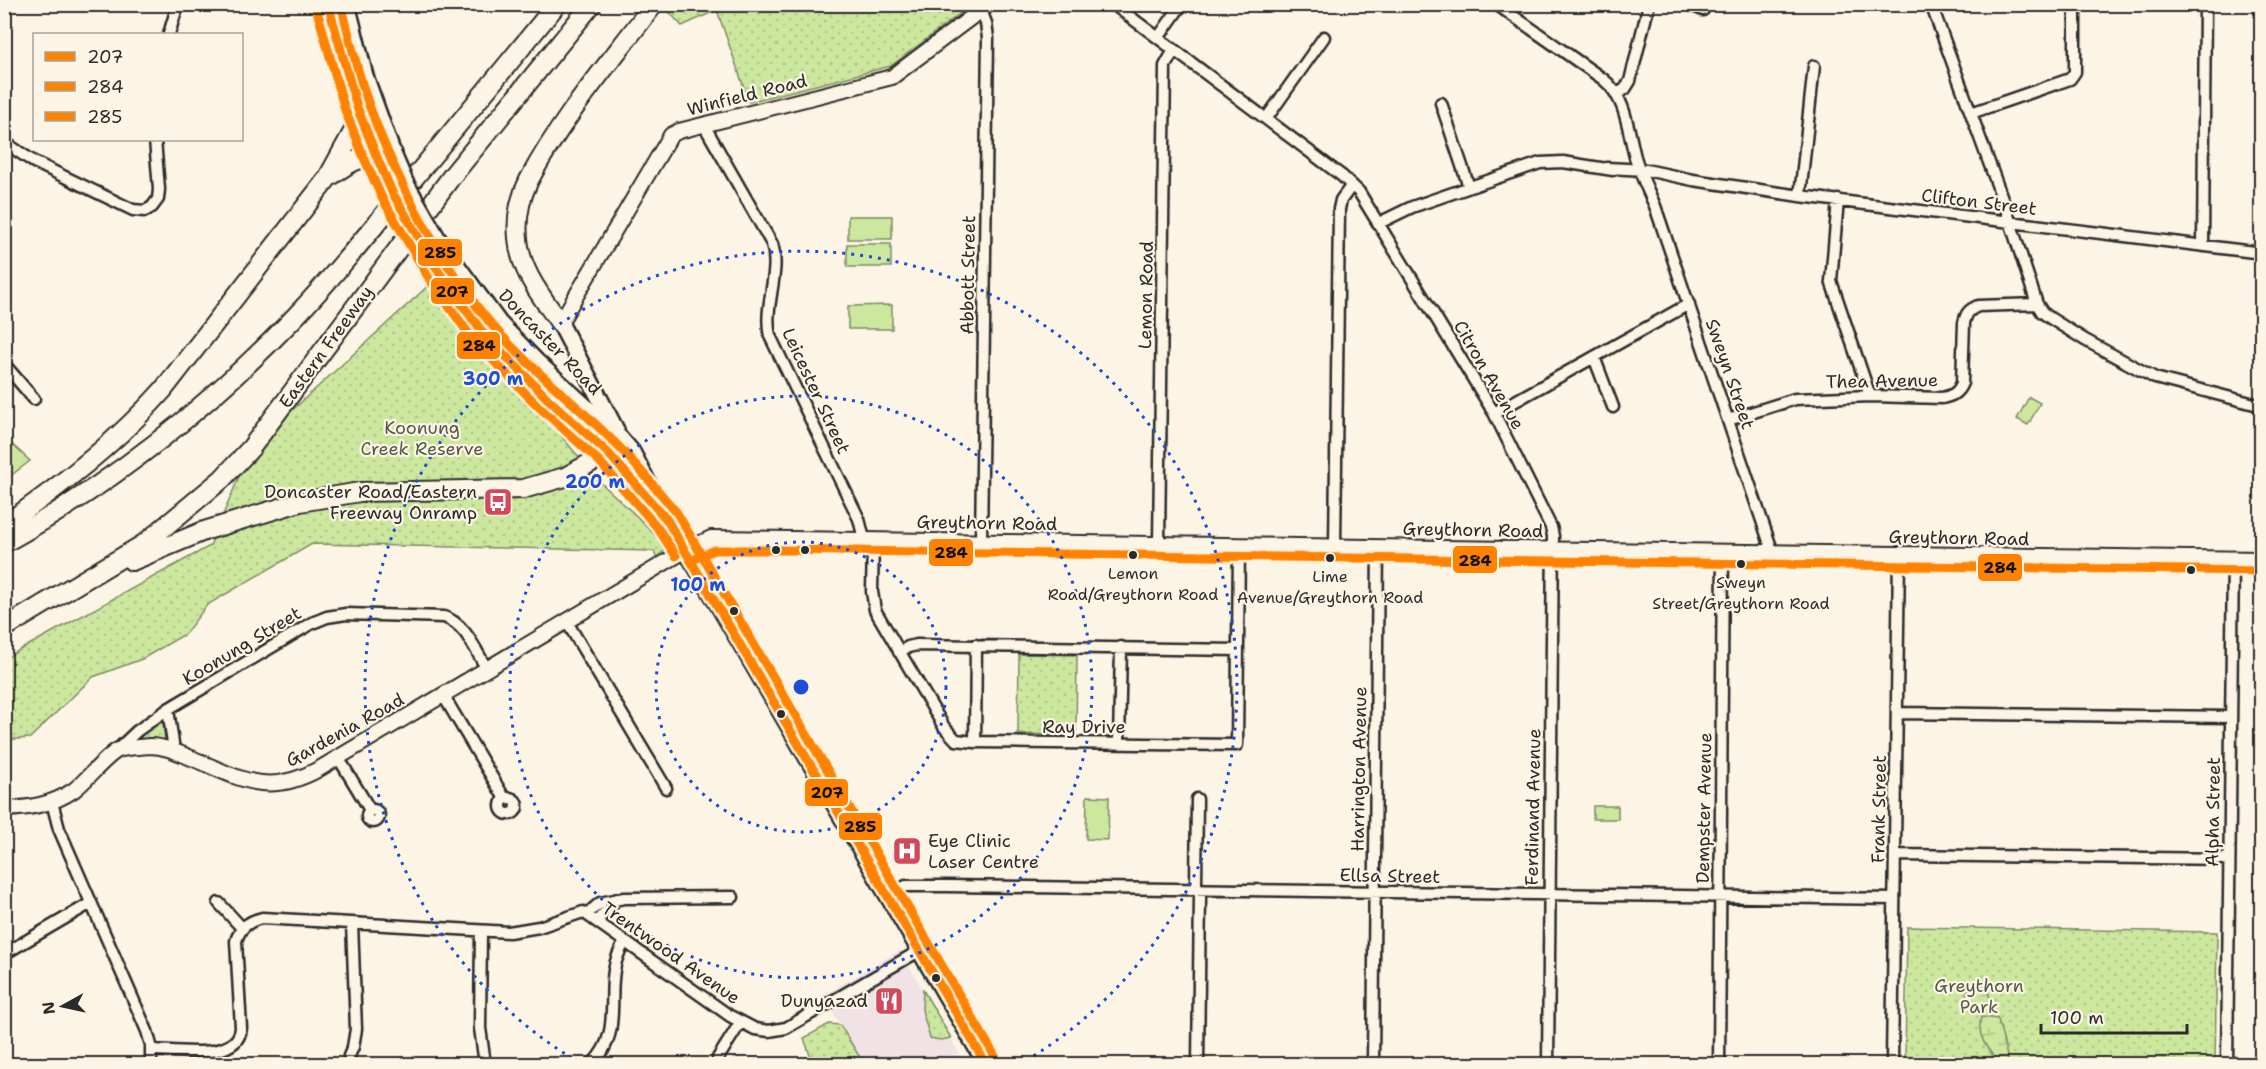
<svg xmlns="http://www.w3.org/2000/svg" width="2266" height="1069" font-family="'Shantell Sans',sans-serif">
<style>
.built{fill:#f1e2e5}
.grass{fill:url(#grass-dots);stroke:#7c8964;stroke-width:1.5}
.wetland{fill:url(#wetland-marsh);stroke:#7c8964;stroke-width:1.5}
.garden{fill:#cce79e;stroke:#7c8964;stroke-width:1.5}
.lines{fill:none;stroke-linecap:round;stroke-linejoin:round}
.street-casing{stroke:#2b2b2b;stroke-width:15}
.secondary-casing{stroke:#2b2b2b;stroke-width:18}
.primary-casing{stroke:#2b2b2b;stroke-width:20}
.highway-casing{stroke:#2b2b2b;stroke-width:22}
.street{stroke:#fcf5e5;stroke-width:10}
.secondary{stroke:#fcf5e5;stroke-width:14}
.primary{stroke:#fcf5e5;stroke-width:15}
.highway{stroke:#fcf5e5;stroke-width:18}
.primary-bridge-casing{stroke:#2b2b2b;stroke-width:20;stroke-linecap:butt}
.primary-bridge{stroke:#fcf5e5;stroke-width:15}
.bus-1-casing{stroke:#fcf5e5;stroke-width:14}
.bus-2-casing{stroke:#fcf5e5;stroke-width:14}
.bus-3-casing{stroke:#fcf5e5;stroke-width:14}
.bus-1{stroke:#ff8200;stroke-width:9}
.bus-2{stroke:#ff8200;stroke-width:9}
.bus-3{stroke:#ff8200;stroke-width:9}
.ring{fill:none;stroke:#1d4ed8;stroke-width:3;stroke-dasharray:3 6}
.bus-dot{fill:#2b2b2b;stroke:#fcf5e5;stroke-width:2}
.labels{text-anchor:middle;stroke-width:4.5;stroke-linejoin:round;paint-order:stroke}
.bus-label{font-size:16px;fill:#2b2b2b;stroke:#fcf5e5}
.street-label{font-size:18px;fill:#2b2b2b;stroke:#fcf5e5}
.park-label{font-size:18px;fill:#535a48;stroke:#fcf5e5}
.poi-label{font-size:18px;fill:#2b2b2b;stroke:#fcf5e5;text-anchor:end}
.centre{fill:#1d4ed8;stroke:#fcf5e5;stroke-width:3}
.ring-label{font-size:18px;text-anchor:middle;font-weight:bold;fill:#1d4ed8;stroke:#fcf5e5;stroke-width:4.5;stroke-linejoin:round;paint-order:stroke}
.line-badge{stroke:#fcf5e5;stroke-width:2}
.pale-badge-label{font-size:16px;text-anchor:middle;font-weight:bold;fill:#111}
</style>
<defs>
<pattern id="grass-dots" width="8" height="8" patternUnits="userSpaceOnUse" patternTransform="scale(1.5)"><rect width="8" height="8" fill="#cce79e"/><path d="M2 2h.1M6 6h.1" fill="none" stroke="#afc688" stroke-width="1.8" stroke-linecap="round"/></pattern>
<pattern id="wetland-marsh" width="20" height="14" patternUnits="userSpaceOnUse" patternTransform="scale(1.5)"><rect width="20" height="14" fill="#cce79e"/><path d="M1 5h8M5 5V1M11 12h8M15 12V8" fill="none" stroke="#afc688"/></pattern>
</defs>
<rect width="100%" height="100%" fill="#fcf5e5"/>
<filter id="ink" filterUnits="userSpaceOnUse"><feTurbulence type="fractalNoise" baseFrequency=".0167" numOctaves="2"/><feDisplacementMap in="SourceGraphic" scale="12" xChannelSelector="R" yChannelSelector="G"/><feConvolveMatrix kernelMatrix="1 2 1 2 8 2 1 2 1" color-interpolation-filters="sRGB"/></filter>
<g filter="url(#ink)">
<path class="built" d="M900 950 965 1064H864L840 1025 824 995Z"/>
<path class="grass" d="M674 4H971V5L891 66 749 102 717 10 682 26 669 12Z
M430 284 490 351 599 481 644 523 667 549 656 557 654 551 312 544 207 605 185 634 142 659 93 677 30 738 5 740V658L210 546 251 448Z
M1019 654 1077 655 1076 735 1018 734Z
M160 721 163 724 165 741H138L139 737Z
M1907 927 2217 932 2215 1064H1905Z
M923 990 951 1038 941 1040 930 1038 922 1010Z
M829 1024 840 1025 864 1064 853 1061 813 1064 804 1038Z"/>
<path class="wetland" d="M1970 982 1986 987 1993 1006 1965 1003Z
M1981 1017 1998 1019 2009 1064H1999C1988 1049 1976 1037 1981 1017Z"/>
<path class="garden" d="M848 216H892V239H848Z
M847 244H891V267H847Z
M892 305V329H848V306Z
M2029 397 2040 403 2028 425 2017 419Z
M4 437 30 461 5 480H4Z
M1087 796 1109 797 1108 840 1086 839Z
M1593 806H1618V819H1593Z"/>
<g class="lines">
<g class="street-casing">
<path id="street" d="M1113 4 1342 176 1359 192 1494 413 1551 527 1553 536 1548 1064
M1496 4 1603 79C1626 97 1628 130 1635 157 1640 174 1648 190 1655 206L1773 553
M1689 4 1703 10
M1931 4 2006 209 2037 304 2042 312 2050 318 2085 340 2155 378 2262 406
M169 34 178 4
M1158 38 1182 4
M1617 94 1625 89 1630 81 1649 4
M1441 103 1469 187
M1971 113 2070 79 2075 72V4
M1266 119 1324 37
M704 125 772 244C781 273 763 306 770 336L859 519 864 539
M4 142 34 162 133 210 145 211 152 207 158 199 159 189 155 140
M1607 168 1646 170 1693 180 1800 196 2262 253
M1800 196 1814 66
M1838 200 1831 281 1870 396
M1379 223 1412 207 1540 163 1563 162 1613 170
M2203 246 2205 4
M1594 357 1613 407
M4 364 34 399
M1494 413 1689 304
M1728 420 1795 399 1870 396 1942 398C1952 396 1958 393 1962 383L1964 323C1966 314 1968 310 1978 306L2037 304
M873 540 872 592 875 610 944 727 956 740 975 742 1237 745 1239 545
M981 541 988 38 986 23 981 10
M1159 543 1165 66 1174 50
M1335 546 1339 209 1341 200 1352 185
M567 622 666 788
M899 652 908 647 917 645 1238 650
M443 695 505 799
M168 709 174 750
M1897 713 2231 717
M975 742 976 645
M1119 743 1121 647
M116 751 137 731 168 709 312 623 327 617 346 614 444 617C466 624 475 650 487 669
M338 757 370 810
M501 806a8 8 0 1 1 16 0a8 8 0 1 1-16 0Z
M1197 799 1196 884 1200 895 1198 1064
M52 802 59 829 147 1031 151 1045V1064
M367 816a6 6 0 1 1 12 0a6 6 0 1 1-12 0Z
M1895 855 2229 859
M887 896 906 886H946L1894 899
M219 903 242 928
M587 914 600 903 624 898 733 897
M597 921 617 899
M481 931 480 1028 484 1057
M4 954 91 903
M151 1050C176 1050 238 1062 241 1028L236 941C240 927 249 921 262 918L509 932 539 927 583 912 730 1016 755 1029 769 1031 786 1028 919 951
M349 1056 353 1047 356 1029 352 923
M718 1058 740 1023
M592 1064C629 1029 598 981 625 942
M1373 1064 1378 547
M1719 1064 1723 552
M1892 1064 1899 555
M2227 1064 2233 559"/>
</g>
<g class="secondary-casing">
<path id="secondary" d="M560 323 671 135 679 131 892 77 989 4
M4 809C30 808 52 805 74 790 86 781 107 755 118 750 127 747 140 747 150 746 164 746 177 752 189 757 240 778 266 798 319 769L686 550 711 538 2262 559"/>
</g>
<g class="primary-casing">
<path id="primary" d="M328 4 357 107 380 164
M347 4 365 76 393 154
M439 241 499 323 536 361 620 438 632 452 673 531 695 565 986 1064
M427 253 483 333 548 399 608 453 653 505
M560 323 616 430"/>
</g>
<g class="highway-casing">
<path id="highway" d="M331 176C353 159 365 155 393 154
M560 323C542 297 520 271 518 238 516 218 520 198 529 180 562 117 611 61 654 4
M4 525C61 486 117 442 163 390L327 179 354 130 357 107
M4 543C110 485 207 408 291 321 330 281 365 237 401 194 453 131 505 68 557 4
M132 561 204 531 300 502 360 492 523 489 565 477 608 453
M4 628 144 544 222 479 251 448 452 176 592 4"/>
</g>
<use href="#street" class="street"/>
<use href="#secondary" class="secondary"/>
<use href="#primary" class="primary"/>
<use href="#highway" class="highway"/>
<g class="primary-bridge-casing">
<path id="primary-bridge" d="M393 154 405 182 439 241
M382 169 392 192 427 253"/>
</g>
<use href="#primary-bridge" class="primary-bridge"/>
<g class="bus-1-casing">
<path id="bus-1" d="M328 4 357 107 376 155 392 192 440 274 483 333 548 399 608 453 667 520 986 1064"/>
</g>
<g class="bus-2-casing">
<path id="bus-2" d="M316 7 345 110 365 160 382 198 430 280 474 341 539 407 599 461 657 527 676 556
M691 561 714 550H779L2262 571"/>
</g>
<g class="bus-3-casing">
<path id="bus-3" d="M341 4C350 38 357 72 369 105 396 180 440 264 492 325 530 369 577 404 617 445 638 466 657 490 677 513L996 1058"/>
</g>
<use href="#bus-1" class="bus-1"/>
<use href="#bus-2" class="bus-2"/>
<use href="#bus-3" class="bus-3"/>
</g>
</g>
<g class="ring">
<circle cx="801" cy="687" r="145"/>
<circle cx="801" cy="687" r="291"/>
<path d="M580 1063A436 436 0 1 1 1022 1063"/>
</g>
<defs>
<g id="bus-square" transform="scale(1.5)"><rect x="-9" y="-9" width="18" height="18" rx="4" fill="#d1495b" stroke="#fcf5e5"/><path d="M-5-6H5V4H4V6H2V4H-2V6H-4V4H-5ZM-3.5-4V0h7V-4ZM-3.5 1.2v1.5H-2V1.2ZM2 1.2v1.5H3.5V1.2Z" fill="#fff"/></g>
<g id="hospital-square" transform="scale(1.5)"><rect x="-9" y="-9" width="18" height="18" rx="4" fill="#d1495b" stroke="#fcf5e5"/><path d="M-5-5h3v3.5h4V-5h3V5h-3V1.5h-4V5h-3Z" fill="#fff"/></g>
<g id="restaurant-square" transform="scale(1.5)"><rect x="-9" y="-9" width="18" height="18" rx="4" fill="#d1495b" stroke="#fcf5e5"/><path d="M-5-6h1v4h1v-4h1v4h1v-4h1v5L-1.5 .5V6h-2V.5L-5-1ZM5-6V6H3V1.5H1.5Q1.5-4 5-6Z" fill="#fff"/></g>
</defs>
<g fill-rule="evenodd">
<use href="#bus-square" x="498" y="502"/>
<use href="#hospital-square" x="907" y="851"/>
<use href="#restaurant-square" x="889" y="1001"/>
</g>
<g class="bus-dot">
<circle cx="776" cy="550" r="5"/>
<circle cx="805" cy="550" r="5"/>
<circle cx="1133" cy="555" r="5"/>
<circle cx="1330" cy="558" r="5"/>
<circle cx="1741" cy="564" r="5"/>
<circle cx="2191" cy="570" r="5"/>
<circle cx="734" cy="611" r="5"/>
<circle cx="781" cy="714" r="5"/>
<circle cx="936" cy="978" r="5"/>
</g>
<g class="labels">
<g class="bus-label">
<text x="1133" y="579">Lemon<tspan x="1133" dy="21">Road/Greythorn Road</tspan></text>
<text x="1330" y="582">Lime<tspan x="1330" dy="21">Avenue/Greythorn Road</tspan></text>
<text x="1741" y="588">Sweyn<tspan x="1741" dy="21">Street/Greythorn Road</tspan></text>
</g>
<g class="street-label">
<text transform="translate(747 95) rotate(-14)" y="6">Winfield Road</text>
<text transform="translate(1979 202) rotate(7)" y="6">Clifton Street</text>
<text transform="translate(968 275) rotate(-89)" y="6">Abbott Street</text>
<text transform="translate(1146 295) rotate(-89)" y="6">Lemon Road</text>
<text transform="translate(550 342) rotate(46)" y="6">Doncaster Road</text>
<text transform="translate(326 347) rotate(-54)" y="6">Eastern Freeway</text>
<text transform="translate(1730 374) rotate(71)" y="6">Sweyn Street</text>
<text transform="translate(1489 375) rotate(60)" y="6">Citron Avenue</text>
<text transform="translate(1882 381) rotate(-1)" y="6">Thea Avenue</text>
<text transform="translate(816 391) rotate(65)" y="6">Leicester Street</text>
<text transform="translate(987 523) rotate(1)" y="6">Greythorn Road</text>
<text transform="translate(1473 530) rotate(1)" y="6">Greythorn Road</text>
<text transform="translate(1959 538) rotate(1)" y="6">Greythorn Road</text>
<text transform="translate(242 646) rotate(-31)" y="6">Koonung Street</text>
<text x="1084" y="733">Ray Drive</text>
<text transform="translate(345 730) rotate(-29)" y="6">Gardenia Road</text>
<text transform="translate(1359 769) rotate(-89)" y="6">Harrington Avenue</text>
<text transform="translate(1533 807) rotate(-89)" y="6">Ferdinand Avenue</text>
<text transform="translate(1704 808) rotate(-89)" y="6">Dempster Avenue</text>
<text transform="translate(1879 809) rotate(-89)" y="6">Frank Street</text>
<text transform="translate(2213 812) rotate(-89)" y="6">Alpha Street</text>
<text transform="translate(1390 876) rotate(1)" y="6">Ellsa Street</text>
<text transform="translate(671 953) rotate(35)" y="6">Trentwood Avenue</text>
</g>
<g class="park-label">
<text x="422" y="434">Koonung<tspan x="422" dy="21">Creek Reserve</tspan></text>
<text x="1979" y="992">Greythorn<tspan x="1979" dy="21">Park</tspan></text>
</g>
<g class="poi-label">
<text x="477" y="498">Doncaster Road/Eastern<tspan x="477" dy="21">Freeway Onramp</tspan></text>
<text x="928" y="847" text-anchor="start">Eye Clinic<tspan x="928" dy="21">Laser Centre</tspan></text>
<text x="868" y="1007">Dunyazad</text>
</g>
</g>
<circle cx="801" cy="687" r="9" class="centre"/>
<g class="ring-label">
<text x="493" y="385">300 m</text>
<text x="595" y="488">200 m</text>
<text x="698" y="591">100 m</text>
</g>
<g class="line-badge">
<rect x="417" y="238" width="46" height="29" rx="6" fill="#ff8200"/>
<rect x="430" y="277" width="45" height="28" rx="6" fill="#ff8200"/>
<rect x="456" y="331" width="45" height="29" rx="6" fill="#ff8200"/>
<rect x="928" y="538" width="46" height="29" rx="6" fill="#ff8200"/>
<rect x="1452" y="545" width="46" height="29" rx="6" fill="#ff8200"/>
<rect x="1977" y="553" width="46" height="29" rx="6" fill="#ff8200"/>
<rect x="804" y="778" width="45" height="29" rx="6" fill="#ff8200"/>
<rect x="838" y="812" width="45" height="29" rx="6" fill="#ff8200"/>
</g>
<g class="pale-badge-label">
<text x="440" y="258">285</text>
<text x="452" y="297">207</text>
<text x="479" y="351">284</text>
<text x="951" y="558">284</text>
<text x="1475" y="566">284</text>
<text x="2000" y="573">284</text>
<text x="827" y="798">207</text>
<text x="860" y="832">285</text>
</g>
<rect width="2266" height="1069" fill="none" stroke="#fcf5e5" stroke-width="24"/>
<rect x="12" y="12" width="2242" height="1045" fill="none" stroke="#2b2b2b" stroke-width="2" filter="url(#ink)"/>
<rect x="33" y="33" width="210" height="108" fill="#fcf5e5" stroke="#a8a49b" stroke-width="1.5"/>
<rect x="45" y="52" width="30" height="9" fill="#ff8200" stroke="#a8a49b" stroke-width="1.5"/>
<text x="87" y="63" font-size="18" fill="#2b2b2b">207</text>
<rect x="45" y="82" width="30" height="9" fill="#ff8200" stroke="#a8a49b" stroke-width="1.5"/>
<text x="87" y="93" font-size="18" fill="#2b2b2b">284</text>
<rect x="45" y="112" width="30" height="9" fill="#ff8200" stroke="#a8a49b" stroke-width="1.5"/>
<text x="87" y="123" font-size="18" fill="#2b2b2b">285</text>
<g transform="translate(63 1006) rotate(262)" stroke="#fcf5e5" stroke-width="4.5" paint-order="stroke">
<path d="M0-4.5L10 22L0 15L-10 22Z" fill="#2b2b2b"/>
<text y="-9" font-size="16" font-weight="bold" text-anchor="middle" fill="#2b2b2b">N</text>
</g>
<path d="M2041 1024v9h146v-9" fill="none" stroke="#2b2b2b" stroke-width="3"/>
<text x="2050" y="1024" font-size="18" fill="#2b2b2b" stroke="#fcf5e5" stroke-width="4.5" paint-order="stroke">100 m</text>
</svg>
